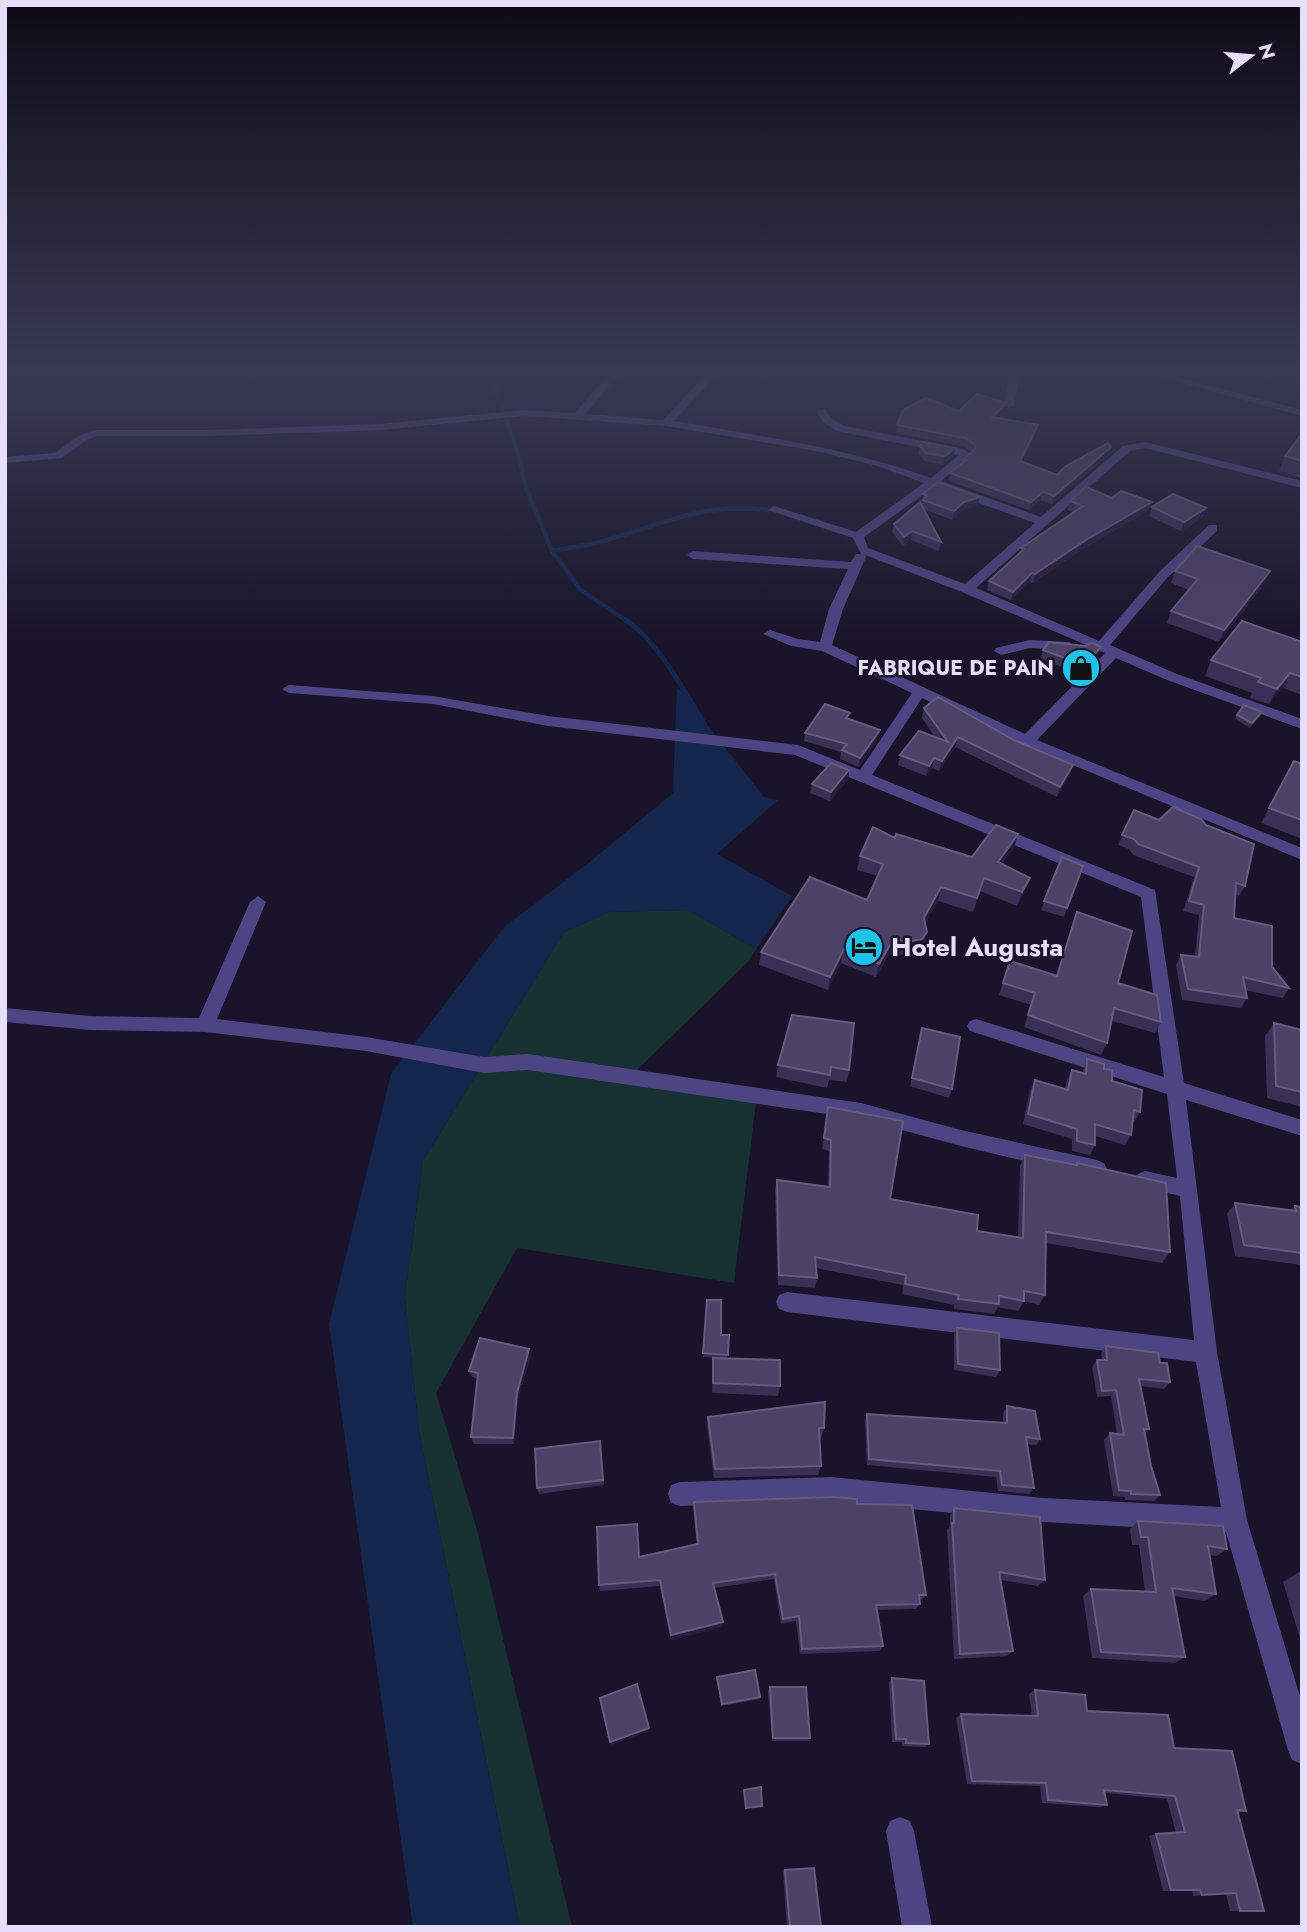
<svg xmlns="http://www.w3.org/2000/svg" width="1307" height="1932" font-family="Jost,sans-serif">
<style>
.green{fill:#173133}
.water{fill:#15264c}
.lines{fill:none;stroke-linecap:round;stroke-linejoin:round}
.stream-far1{stroke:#15264c;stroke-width:4.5}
.stream{stroke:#15264c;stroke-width:5}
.minor{fill:#4c4483;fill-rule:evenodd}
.wall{fill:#3a2f55}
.shaded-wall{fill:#251c3c}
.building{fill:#4c4267;stroke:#645b7e;stroke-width:2}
.labels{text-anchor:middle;stroke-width:5;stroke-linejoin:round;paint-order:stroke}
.far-poi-label{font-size:21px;font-weight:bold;fill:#e5dffc;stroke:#191429;text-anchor:end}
.poi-label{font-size:26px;font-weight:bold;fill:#e5dffc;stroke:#191429;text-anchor:start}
</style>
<rect width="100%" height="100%" fill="#191429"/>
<path class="green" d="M688 910 756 949 748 962 633 1074 756 1102 734 1283 517 1248 436 1393 477 1530 572 1927H520L419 1431 405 1297 423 1161 564 932 609 912Z"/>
<path class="water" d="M677 686 764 797 778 800 717 854 792 896 756 949 688 910 609 912 564 932 423 1161 405 1297 419 1431 520 1927H413L329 1324 391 1074 504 927 586 865 673 793Z"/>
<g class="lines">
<path class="stream-far1" d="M493 371 498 397 517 449 527 490 552 551 581 590 628 622
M552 551C568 548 584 546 600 542 658 526 704 501 767 510"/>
<path class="stream" d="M626 620C660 644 682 688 704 723"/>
<path class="minor" d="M611 371H621L586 414 663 420 709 371H720L674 421C761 436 848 448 931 478L959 455 837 431 823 422 816 411 825 409 831 418 844 426 963 449 972 455 941 481 1041 517 1123 446 1145 442 1302 481V488L1145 448 1130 451 976 588 1099 641 1160 571 1209 525H1217V531L1168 577 1110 645 1177 674 1302 719V729L1167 680 1116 658 1037 740 1302 848V860L1022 744 922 698 872 775 1155 890 1184 1083 1302 1120V1136L1186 1100 1217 1352 1247 1520 1302 1703V1764L1292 1760 1288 1750 1226 1532 1043 1522 831 1501 680 1506 671 1503 668 1494 671 1485 680 1482 831 1477 1043 1498 1221 1507 1196 1362 787 1312 779 1309 776 1302 779 1295 787 1292 1194 1340 1180 1196 1138 1186 1135 1180 1138 1174 1145 1171 1177 1178 1167 1094 970 1031 967 1026 970 1021 976 1019 1164 1077 1141 897 795 755 548 726 433 704 289 693 282 689 289 685 433 696 548 716 798 745 860 770 912 693 822 651 791 646 763 634 770 630 798 639 820 642 829 609 848 569 693 559 687 555 693 551 851 562 856 554H861L853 538 768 510 774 506 856 532 924 483 878 466 816 451 666 426 524 416 381 430 209 436H98L88 439 62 458 5 463V457L55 453 80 435 97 430H209L381 424 524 410 575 413ZM934 487 1035 523 965 584 868 548 864 537ZM865 555 962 592 1105 653 1025 734 832 645 843 609 866 557Z
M1014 371H1025L1019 378 1014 405 1009 408 1004 405 1009 377Z
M1139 371H1155L1302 410V416Z
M1030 640 1069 642 1076 646 1069 650 1030 648 1001 655 994 651 996 648Z
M258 896 266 902 217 1019 366 1037 484 1057 528 1054 861 1103 961 1130 1097 1160 1104 1163 1107 1169 1104 1175 1097 1178 961 1146 861 1119 528 1070 484 1073 366 1051 205 1032 90 1030 5 1022V1008L90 1016 199 1018 250 902Z
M900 1817 910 1821 914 1831 932 1927H902L886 1831 890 1821Z"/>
</g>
<path class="wall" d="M959 411H1006L998 418 1036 433 1022 461 1057 475 1111 447 1108 455 1052 504 1040 500 1029 510 949 481 950 473 962 464 963 460 972 452 963 446 896 433 897 425Z
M1302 433V478L1279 471 1285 456Z
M920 446 955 448 953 457 943 465 925 461 918 454Z
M923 494 978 505 962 511 952 520 924 509 941 542 939 551 911 540 903 546 892 532 894 524 921 503Z
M1112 498 1149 510 1083 549 1033 583 1029 582 1011 600 987 590 989 581 1019 554 1021 548 1074 512 1068 510 1070 501Z
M1152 507 1203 517 1181 531 1149 516Z
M1175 571 1265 583 1219 642 1167 623 1171 611 1189 590 1171 583Z
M1302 642V695L1283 688 1269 704 1250 698 1252 693 1205 676 1211 660Z
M1085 646 1101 647 1098 656 1081 674 1040 659 1043 650Z
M924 708 1014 740 1073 765 1069 776 1057 797 955 747 939 771 932 768 926 776 898 765 900 755 935 737 922 718Z
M1262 712 1260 716 1250 728 1235 719 1237 715Z
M849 719 878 738 859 767 840 759 841 752 804 741 805 733Z
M1294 761 1302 764V839L1261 823Z
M849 770 848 780 830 801 810 793 812 784Z
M1134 810 1245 886 1239 896 1235 895 1234 918 1289 988 1283 998 1245 990 1247 998 1241 1008 1182 1000 1176 965 1181 955 1195 957 1199 915 1183 911 1194 877 1133 855 1129 849 1118 845Z
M1018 834 1014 848 1002 864 1030 878 1025 891 1017 906 980 891 973 912 938 901 925 923 927 932 924 945 919 952 903 955 890 953 876 977 841 963 828 990 759 965 761 952 867 900 878 876 857 870 860 856 895 838 972 857Z
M1062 857 1083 866 1064 917 1041 910Z
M1077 912 1118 983 1161 1022 1155 1033 1112 1021 1107 1043 1101 1055 1024 1027 1031 1005 999 995 1010 961 1056 975Z
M792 1015 849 1070 847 1082 829 1080 827 1088 776 1077 778 1065Z
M1274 1023 1302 1030V1107L1267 1098 1265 1036Z
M922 1028 952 1089 949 1098 910 1086Z
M1087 1059 1104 1069 1112 1081 1140 1112 1134 1122H1133L1131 1135 1125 1145 1095 1136V1145L1090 1155 1072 1151V1139L1023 1124 1030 1091 1035 1080 1065 1089 1067 1080 1072 1070 1082 1073Z
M828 1107 890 1199 977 1231 1018 1238 1020 1166 1025 1155 1076 1165 1077 1163 1170 1252 1162 1263 1046 1243 1045 1295 1039 1305 1024 1301 1018 1311 998 1307 994 1314 954 1309V1305L902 1294 903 1285 816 1268 817 1278 815 1288 778 1285 775 1190 777 1180 828 1186 829 1151 822 1149Z
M1235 1203 1291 1210 1295 1206 1302 1207V1265L1235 1256 1227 1214Z
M707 1300 721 1335H729L727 1358 780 1386 778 1396 712 1393 713 1358H721L703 1357Z
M957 1328 1000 1370 996 1377 954 1370V1335Z
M1106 1346 1160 1363 1170 1382 1164 1389 1141 1386 1149 1429 1145 1434 1151 1466 1160 1495 1154 1501 1125 1500V1497L1113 1496 1104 1440 1110 1433 1117 1434 1111 1396 1097 1397 1092 1367 1097 1360H1102L1101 1353Z
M531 1356 518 1399 514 1444H474L471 1437 478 1379 472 1377 469 1371Z
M1007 1406 1040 1439 1036 1445 1027 1444 1034 1488 1029 1494 998 1491 996 1477 867 1465 865 1420 867 1414 1003 1423V1413Z
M708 1417 824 1428 821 1438H820L821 1466 818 1475 714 1478 707 1426Z
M600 1441 604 1485 539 1494 537 1488Z
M694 1502 857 1504 926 1595 921 1600H919L920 1604 916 1609 877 1610 883 1646 880 1651 800 1654 796 1621 781 1624 774 1579 715 1588 722 1627 671 1640 660 1586 600 1591 599 1585 639 1557 697 1545 693 1508Z
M954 1508 1045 1580 1038 1586 1001 1580 1013 1651 1007 1656 954 1659 947 1530 950 1526V1515Z
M1138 1521 1227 1549 1217 1556 1209 1555 1216 1594 1205 1601 1173 1596 1185 1657 1175 1663 1092 1658 1083 1596 1091 1589 1145 1592 1139 1545H1132L1130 1529Z
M1299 1572H1302V1645L1283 1582Z
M717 1677 760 1697V1699L721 1706Z
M892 1678 929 1744 925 1747 902 1746V1742H892L889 1682Z
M770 1687 810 1738 808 1741H772L768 1691Z
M1035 1690 1174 1748 1246 1811 1238 1813 1264 1911H1230L1226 1894 1193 1896 1192 1891H1163L1149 1836 1156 1834 1176 1833 1167 1799 1105 1793 1107 1805 1100 1807 1042 1803 1040 1786 967 1784 956 1718 961 1714 1032 1716 1029 1694Z
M785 1870 821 1927H787L783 1872Z"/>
<path class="shaded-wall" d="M1007 403 1006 411 990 425 992 417Z
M1038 425 1036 433 1018 469 1020 461Z
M1111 447 1108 455 1052 504 1054 496Z
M955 448 953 457 943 465 945 456Z
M1043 492 1040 500 1029 510 1031 502Z
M980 497 978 505 962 511 952 520 954 511 964 502Z
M1152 502 1149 510 1083 549 1033 583 1035 574 1086 540Z
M1206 508 1203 517 1181 531 1184 522Z
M912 531 911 540 903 546 904 537Z
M1270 571 1265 583 1219 642 1224 630Z
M1032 573 1029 582 1011 600 1013 592Z
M1101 647 1098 656 1081 674 1084 665Z
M1290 673 1283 688 1269 704 1277 689Z
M880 730 878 738 859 767 860 758Z
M958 737 955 747 939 771 942 761Z
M934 758 932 768 926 776 929 766Z
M1073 765 1069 776 1057 797 1060 787Z
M849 770 848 780 830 801 831 792Z
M1018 834 1014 848 994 875 998 862Z
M1030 878 1025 891 1017 906 1022 892Z
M941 887 938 901 921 932 924 918Z
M927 932 924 945 919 952 903 955 906 942Z
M893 940 890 953 876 977 879 964Z
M844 949 841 963 828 990 830 977Z
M529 1349 531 1356 518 1399 514 1444 513 1438 517 1393Z
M723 1622 722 1627 671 1640V1635Z
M649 1728V1731L611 1745 610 1742Z"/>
<path class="building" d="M977 394 1007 403 992 417 1038 425 1020 461 1057 475 1066 466 1108 443 1111 447 1054 496 1043 492 1031 502 950 473 966 460H963L975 449V445L965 438 897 425 903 410 926 398 959 411Z
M1302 433V461L1285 456Z
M923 442 955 448 945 456 926 453 920 446Z
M938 482 980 497 964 502 954 511 923 500 927 496 923 494Z
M1086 487 1112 498 1121 491 1152 502 1086 540 1035 574 1032 573 1013 592 989 581 1024 549 1021 548 1083 506 1070 501Z
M1173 494 1206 508 1184 522 1152 507Z
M920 502 941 542 912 531 904 537 894 524Z
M1197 546 1270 571 1224 630 1171 611 1198 579 1175 571Z
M1242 621 1302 642V677L1290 673 1277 689 1258 682 1261 678 1211 660Z
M1049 642 1085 646 1092 643 1101 647 1084 665 1043 650Z
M938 697 1014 740 1073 765 1060 787 958 737 942 761 934 758 929 766 900 755 919 731 948 742 924 708Z
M825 704 850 713 846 718 880 730 860 758 842 750 847 744 805 733Z
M1244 705 1262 712 1252 723 1237 715Z
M1294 761 1302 764V820L1269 808Z
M831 763 849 770 831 792 812 784Z
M1173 807 1201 819 1206 825 1254 844 1245 886 1236 883 1234 918 1272 926V967L1289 988 1243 977 1247 998 1188 989 1181 955 1199 957 1204 905 1189 901 1199 867 1138 844 1134 839 1122 835 1134 810 1159 820Z
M996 825 1018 834 998 862 1030 878 1022 892 984 878 977 898 941 887 924 918 927 932 922 939 906 942 893 940 879 964 844 949 830 977 761 952 810 877 867 900 883 864 860 856 873 827 895 838 896 834 972 857Z
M1062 857 1083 866 1067 908 1044 901Z
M1077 912 1132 931 1118 983 1157 995 1161 1022 1114 1008 1107 1043 1028 1015 1035 993 1003 983 1010 961 1057 976Z
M792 1015 854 1023 849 1070 831 1067 830 1075 778 1065Z
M1274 1023 1302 1030V1092L1276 1086Z
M922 1028 960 1037 952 1089 912 1078Z
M1087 1059 1104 1064V1069L1112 1070V1081L1142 1090 1140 1112 1134 1110 1131 1135 1095 1124V1145L1077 1141V1129L1028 1114 1035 1080 1068 1090 1072 1070 1086 1074Z
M828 1107 903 1121 890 1199 978 1215 977 1231 1023 1238 1025 1155 1077 1165V1163L1166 1183 1170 1252 1046 1232 1045 1295 1024 1291V1301L999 1296V1304L958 1299 959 1295 905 1284 906 1275 815 1257 817 1278 779 1275 777 1180 830 1187 831 1140 824 1138Z
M1235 1203 1296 1211 1295 1206 1302 1207V1253L1244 1245Z
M707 1300H721V1335H729L728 1355 703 1353Z
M957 1328 999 1333 1000 1370 958 1364Z
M480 1338 529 1349 517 1393 513 1438 471 1437 478 1373 469 1371Z
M1106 1346 1158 1353 1160 1363H1167L1170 1382 1139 1379 1149 1429H1144L1151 1466 1160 1495 1131 1494V1491L1119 1490 1110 1433 1124 1435 1116 1390 1102 1391 1097 1360H1107Z
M713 1358 780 1360V1386L713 1383Z
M825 1402 824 1428H819L821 1466 715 1469 708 1417Z
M1007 1406 1035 1411 1040 1439 1026 1437 1034 1488 1002 1485 1000 1471 869 1459 867 1414 1007 1423Z
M600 1441 603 1480 537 1488 535 1449Z
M834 1497 857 1499V1504L912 1505 926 1595H919L920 1604 876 1605 883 1646 802 1649 799 1616 783 1619 775 1574 713 1583 723 1622 671 1635 660 1580 599 1585 597 1527 637 1524 639 1557 698 1544 694 1502Z
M954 1508 1040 1517 1045 1580 999 1572 1013 1651 960 1654 952 1523H954Z
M1138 1521 1223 1526 1227 1549 1208 1546 1216 1594 1172 1588 1185 1657 1101 1652 1091 1589 1156 1592 1148 1537H1141Z
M755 1670 760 1697 722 1704 717 1677Z
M892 1678 924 1681 929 1744 906 1743V1739H896Z
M637 1684 649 1728 610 1742 600 1698Z
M770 1687H806L810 1738H773Z
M1035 1690 1085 1695 1087 1711 1168 1715 1174 1748 1232 1751 1246 1811 1237 1810 1264 1911H1240L1236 1893 1202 1895 1200 1890H1171L1156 1834 1185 1832 1175 1796 1104 1790 1107 1805 1048 1800 1046 1783 972 1781 961 1714 1038 1716Z
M761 1787 762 1806 746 1808 744 1790Z
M814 1868 821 1927H790L785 1870Z"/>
<linearGradient id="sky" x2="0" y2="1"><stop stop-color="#0e0b17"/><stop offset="0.58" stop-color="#383a54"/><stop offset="1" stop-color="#383a54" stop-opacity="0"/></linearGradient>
<rect width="1307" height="641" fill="url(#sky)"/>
<defs>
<g id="shop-disc" transform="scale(2.0125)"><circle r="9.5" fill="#20c2e7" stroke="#191429"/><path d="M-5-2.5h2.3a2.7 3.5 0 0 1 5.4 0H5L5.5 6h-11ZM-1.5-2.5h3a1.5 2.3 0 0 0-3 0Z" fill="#111"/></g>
<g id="hotel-disc" transform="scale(2.0125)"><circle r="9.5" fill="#20c2e7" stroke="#191429"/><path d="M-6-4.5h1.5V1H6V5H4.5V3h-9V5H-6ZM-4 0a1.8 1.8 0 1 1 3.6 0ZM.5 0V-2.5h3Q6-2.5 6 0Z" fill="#111"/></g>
</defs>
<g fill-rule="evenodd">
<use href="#shop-disc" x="1081" y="668"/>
<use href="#hotel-disc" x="864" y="947"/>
</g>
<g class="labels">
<g class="far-poi-label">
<text x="1054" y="675">FABRIQUE DE PAIN</text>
</g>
<g class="poi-label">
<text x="891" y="956">Hotel Augusta</text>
</g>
</g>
<rect width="1307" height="1932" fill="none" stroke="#e5dffc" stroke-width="14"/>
<g transform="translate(1251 56) rotate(74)" stroke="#191429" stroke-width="5" paint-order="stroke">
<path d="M0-5L12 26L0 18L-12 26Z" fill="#e5dffc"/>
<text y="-10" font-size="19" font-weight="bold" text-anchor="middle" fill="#e5dffc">N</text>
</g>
</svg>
